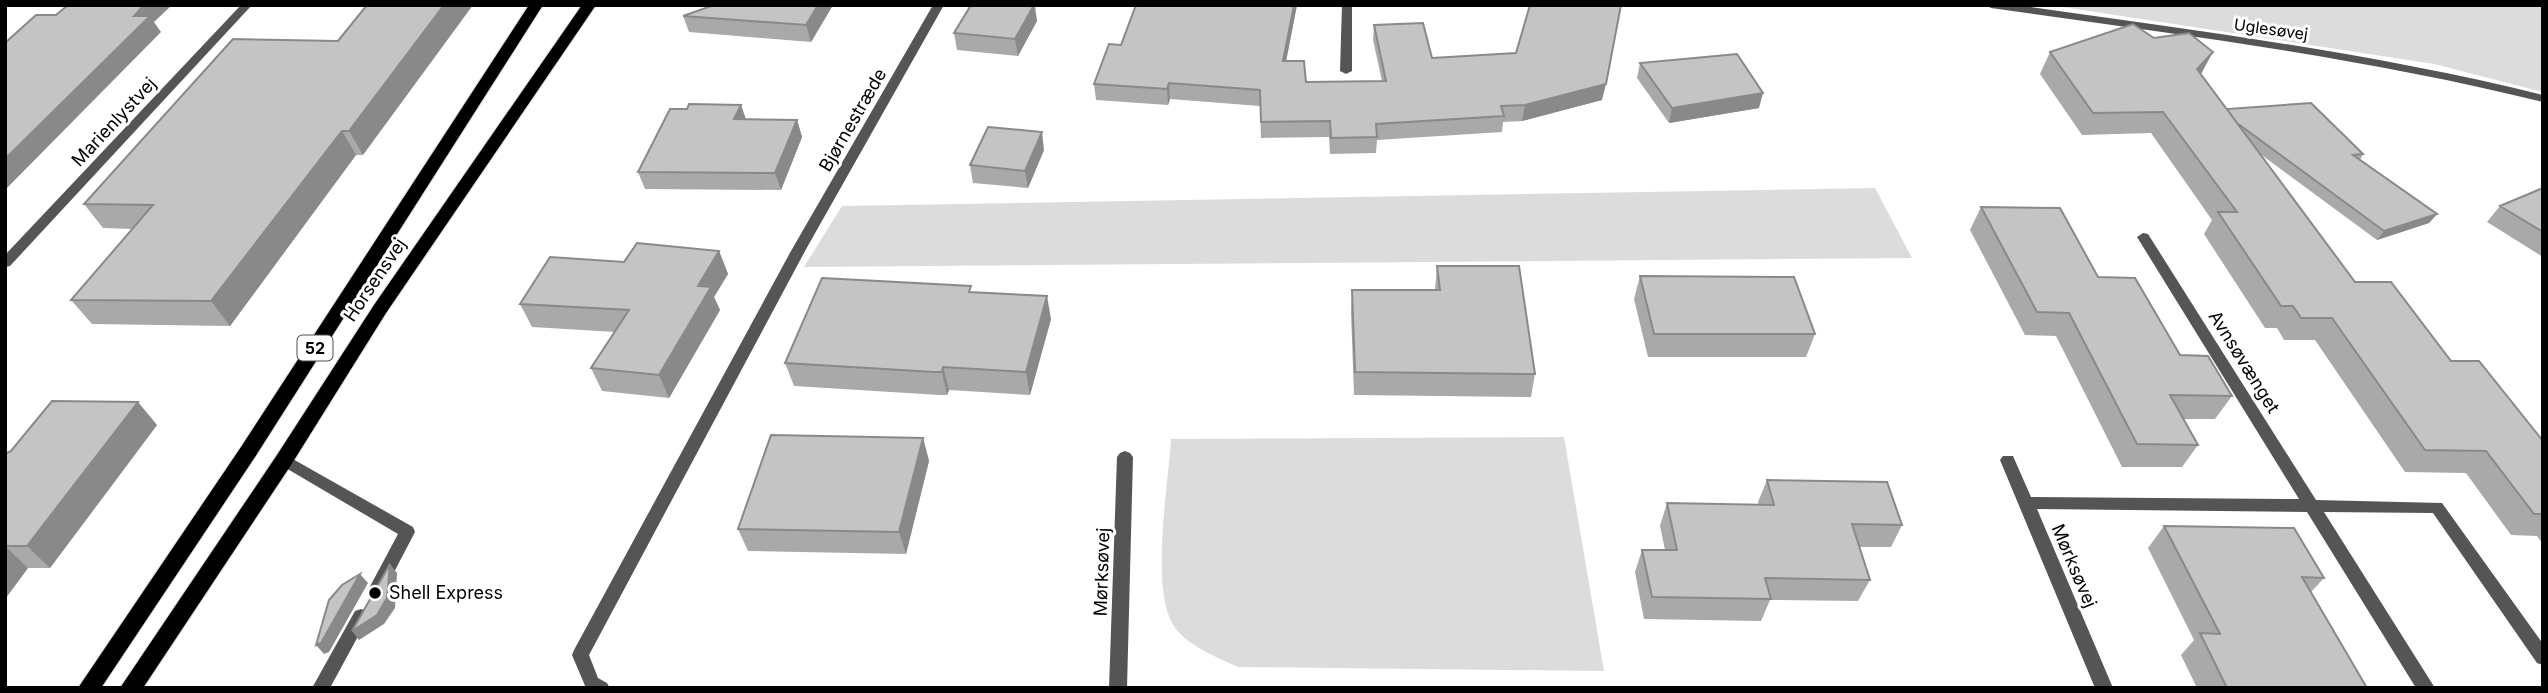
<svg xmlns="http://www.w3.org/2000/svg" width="2548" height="693" font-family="Inter,sans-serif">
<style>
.green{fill:#dcdcdc}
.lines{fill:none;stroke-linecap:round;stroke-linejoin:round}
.primary-casing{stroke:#dbdbdb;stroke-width:2}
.service{fill:#555;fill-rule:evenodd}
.minor{fill:#555;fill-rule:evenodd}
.primary{fill:#000;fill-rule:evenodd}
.wall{fill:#a9a9a9}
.shaded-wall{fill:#898989}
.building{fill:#c4c4c4;stroke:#898989;stroke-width:2}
.poi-dot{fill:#000;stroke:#fff;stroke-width:2.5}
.labels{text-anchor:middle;stroke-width:6;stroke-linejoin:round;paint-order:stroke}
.far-street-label{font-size:16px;fill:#000;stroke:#fff}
.shield{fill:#fff;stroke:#4c4c4c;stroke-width:2}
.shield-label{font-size:16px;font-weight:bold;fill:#000}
.street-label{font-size:18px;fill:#000;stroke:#fff}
.poi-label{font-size:18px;fill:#000;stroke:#fff;text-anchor:start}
</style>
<rect width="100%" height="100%" fill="#fff"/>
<path class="green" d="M2050 5H2543V92L2434 64Z
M1875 188 1912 258 804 267 842 206Z
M1564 437 1604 671 1239 667C1219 659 1182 643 1172 623 1151 584 1168 486 1171 439Z"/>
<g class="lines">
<g class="primary-casing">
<path id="primary" d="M529 5H543L255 457 101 688H78L241 447Z
M582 5H596L386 313 291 465 143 688H120L277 455 374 305Z"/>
</g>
<path class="service" d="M798 247 805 251 589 655 598 678 607 683 610 688H586L572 655 574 650 791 251Z
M284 454 413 527 415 532 381 597 375 599 369 597 367 592 398 534 279 464 276 460 279 456Z
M361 609 367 611 369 616 330 688H312L355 611Z"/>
<path class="minor" d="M241 5H252L10 266 5 267V255Z
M933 5H944L805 251 803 254H793L791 251Z
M1342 5H1352V71L1346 74 1340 71Z
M1986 5H2016C2193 30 2369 52 2543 95V102C2361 57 2176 34 1991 8Z
M2143 233 2148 234 2316 500 2442 503 2543 644V665L2537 663 2433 513 2324 512 2435 688H2416L2307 512 2037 509 2113 688H2095L2000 460 2003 456H2013L2031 497 2299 499 2137 237Z
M1125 451 1130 453 1133 457 1127 688H1109L1117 457 1120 453Z"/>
<use href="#primary" class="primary"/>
</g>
<path class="wall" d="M833 5 811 42 689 32 683 16Z
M971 5H1035L1037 21 1018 56 957 50 954 33Z
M1136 5H1297L1286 61 1306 82 1382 81 1373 40 1374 25 1432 58 1602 100 1522 121 1503 122 1502 132 1377 140 1376 153 1330 154 1329 137 1261 138 1260 106 1170 99 1168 105 1096 100 1094 84 1121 45Z
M2154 38 2201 74 2227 109 2363 154 2360 160 2437 214 2429 223 2377 240 2259 153 2355 282 2451 361 2543 441V544L2537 536 2511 535 2466 473 2405 472 2315 340H2284L2277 328H2265L2204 234 2212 220 2151 133 2082 135 2040 74 2050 52Z
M338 41 363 155H356L230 326 92 324 71 300 132 229 103 228 84 204Z
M1640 63 1759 108 1669 123 1637 78Z
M746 119 797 120 802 137 781 190 645 189 638 172Z
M1044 150 1028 188 973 183 970 165Z
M2543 188V257L2487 222 2500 206Z
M1981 207 2098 277 2180 355 2232 396 2215 419H2183L2198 445 2182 467H2122L2056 336 2025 335 1970 230Z
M719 251 728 274 714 297 720 310 669 398 602 391 591 368 615 332 532 327 520 304 624 262Z
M1437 266 1535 374 1531 397 1354 395 1351 313 1352 290H1435Z
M1640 276 1815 334 1806 357H1648L1634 299Z
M972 292 1051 319 1030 395 949 390 947 395H940L794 386 785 363Z
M157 425 50 568H28L5 599V454Z
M923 438 929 461 906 554 748 551 738 529Z
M1767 480 1902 525 1891 547H1859L1870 580 1858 601 1770 600 1761 621 1644 619 1635 572 1642 550H1665L1660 526 1667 503 1759 505 1758 502Z
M2164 526 2324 578 2311 592 2367 688H2197L2181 655 2194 640 2148 548Z"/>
<path class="shaded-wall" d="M144 5H172L154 22 161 32 5 190V159L134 16Z
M444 5H473L363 155 349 131Z
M818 5H833L811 42 806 25Z
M1034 5 1037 21 1018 56 1015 39Z
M1294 5H1297L1283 77V61Z
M2213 52 2201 74 2197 69Z
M1169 83 1170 99 1168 105 1167 89Z
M1606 84 1602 100 1522 121 1525 105Z
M1763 93 1759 108 1669 123 1672 108Z
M741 105 747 122 734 119Z
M797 120 802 137 781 190 775 173Z
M342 131 356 155 230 326 211 301Z
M1042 132 1044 150 1028 188 1025 171Z
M2437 214 2429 223 2377 240 2384 231Z
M719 251 728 274 714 297 720 310 669 398 659 375 698 286Z
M1047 296 1051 319 1030 395 1026 372Z
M943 367 949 390 947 395 942 372Z
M138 402 157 425 50 568 27 546Z
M923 438 929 461 906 554 899 532Z
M5 546 28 568 5 599Z
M390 564 397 573 395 608 384 624 359 640 352 631Z
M360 574 368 583 329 652 324 654 316 645Z"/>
<path class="building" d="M68 5H144L134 16H150L5 159V43L36 15H56Z
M367 5H444L349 131H342L211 301 71 300 153 205 84 204 233 39 338 41Z
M714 5H818L806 25 683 16Z
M971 5H1034L1015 39 954 33Z
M1136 5H1294L1283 61H1304L1306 82 1386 81 1374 25 1423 23 1432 58 1516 53 1530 5H1621L1606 84 1525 105 1501 106 1504 116 1376 124 1377 137 1331 138 1330 121 1261 122 1260 90 1169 83 1167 89 1094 84 1109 44 1121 45Z
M2133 24 2154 38 2189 33 2213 52 2197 69 2355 282H2391L2451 361H2479L2543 441V514H2534L2486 451 2425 450 2332 318H2301L2293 306H2281L2218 212H2237L2163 112 2093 113 2050 52Z
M1737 54 1763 93 1672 108 1640 63Z
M2311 103 2363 154 2353 155 2437 214 2384 231 2237 123 2227 109Z
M689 104 741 105 734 119 797 120 775 173 638 172 670 109H687Z
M988 127 1042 132 1025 171 970 165Z
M2543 188V232L2500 206Z
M1981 207 2060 208 2098 277 2135 278 2180 355 2208 356 2232 396 2170 395 2198 445 2137 444 2069 313 2037 312Z
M637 243 719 251 698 286 711 287 659 375 591 368 629 310 520 304 550 257 624 262Z
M1437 266H1519L1535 374 1355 372 1352 290H1440Z
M1640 276 1794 277 1815 334H1654Z
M822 278 971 286 969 292 1047 296 1026 372 943 367 942 372H934L785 363Z
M52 401 138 402 27 546H5V454L11 451Z
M771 435 923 438 899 532 738 529Z
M1767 480 1887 482 1902 525 1852 524 1870 580 1765 578 1771 599 1652 597 1642 550H1677L1667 503 1774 505Z
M2164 526 2294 528 2324 578 2302 577 2367 688H2227L2200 633 2220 634Z
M390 564 387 598 377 615 352 631Z
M360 574 321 643 316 645 329 600 342 585Z"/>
<circle class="poi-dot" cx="375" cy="593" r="7"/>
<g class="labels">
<g class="far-street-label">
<text transform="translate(2271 29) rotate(8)" y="6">Uglesøvej</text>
</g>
<rect class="shield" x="297.5" y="335.5" width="35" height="25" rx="5"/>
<g class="shield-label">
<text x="315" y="354">52</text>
</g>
<g class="street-label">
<text transform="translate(853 120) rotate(-60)" y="6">Bjørnestræde</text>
<text transform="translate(114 122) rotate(-47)" y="6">Marienlystvej</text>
<text transform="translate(375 280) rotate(-56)" y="6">Horsensvej</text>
<text transform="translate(2244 362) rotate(58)" y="6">Avnsøvænget</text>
<text transform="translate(2074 566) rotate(67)" y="6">Mørksøvej</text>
<text transform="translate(1102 572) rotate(-88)" y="6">Mørksøvej</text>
</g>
<g class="poi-label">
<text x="389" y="599">Shell Express</text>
</g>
</g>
<rect width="2548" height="693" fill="none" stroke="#000000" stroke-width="14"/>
</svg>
